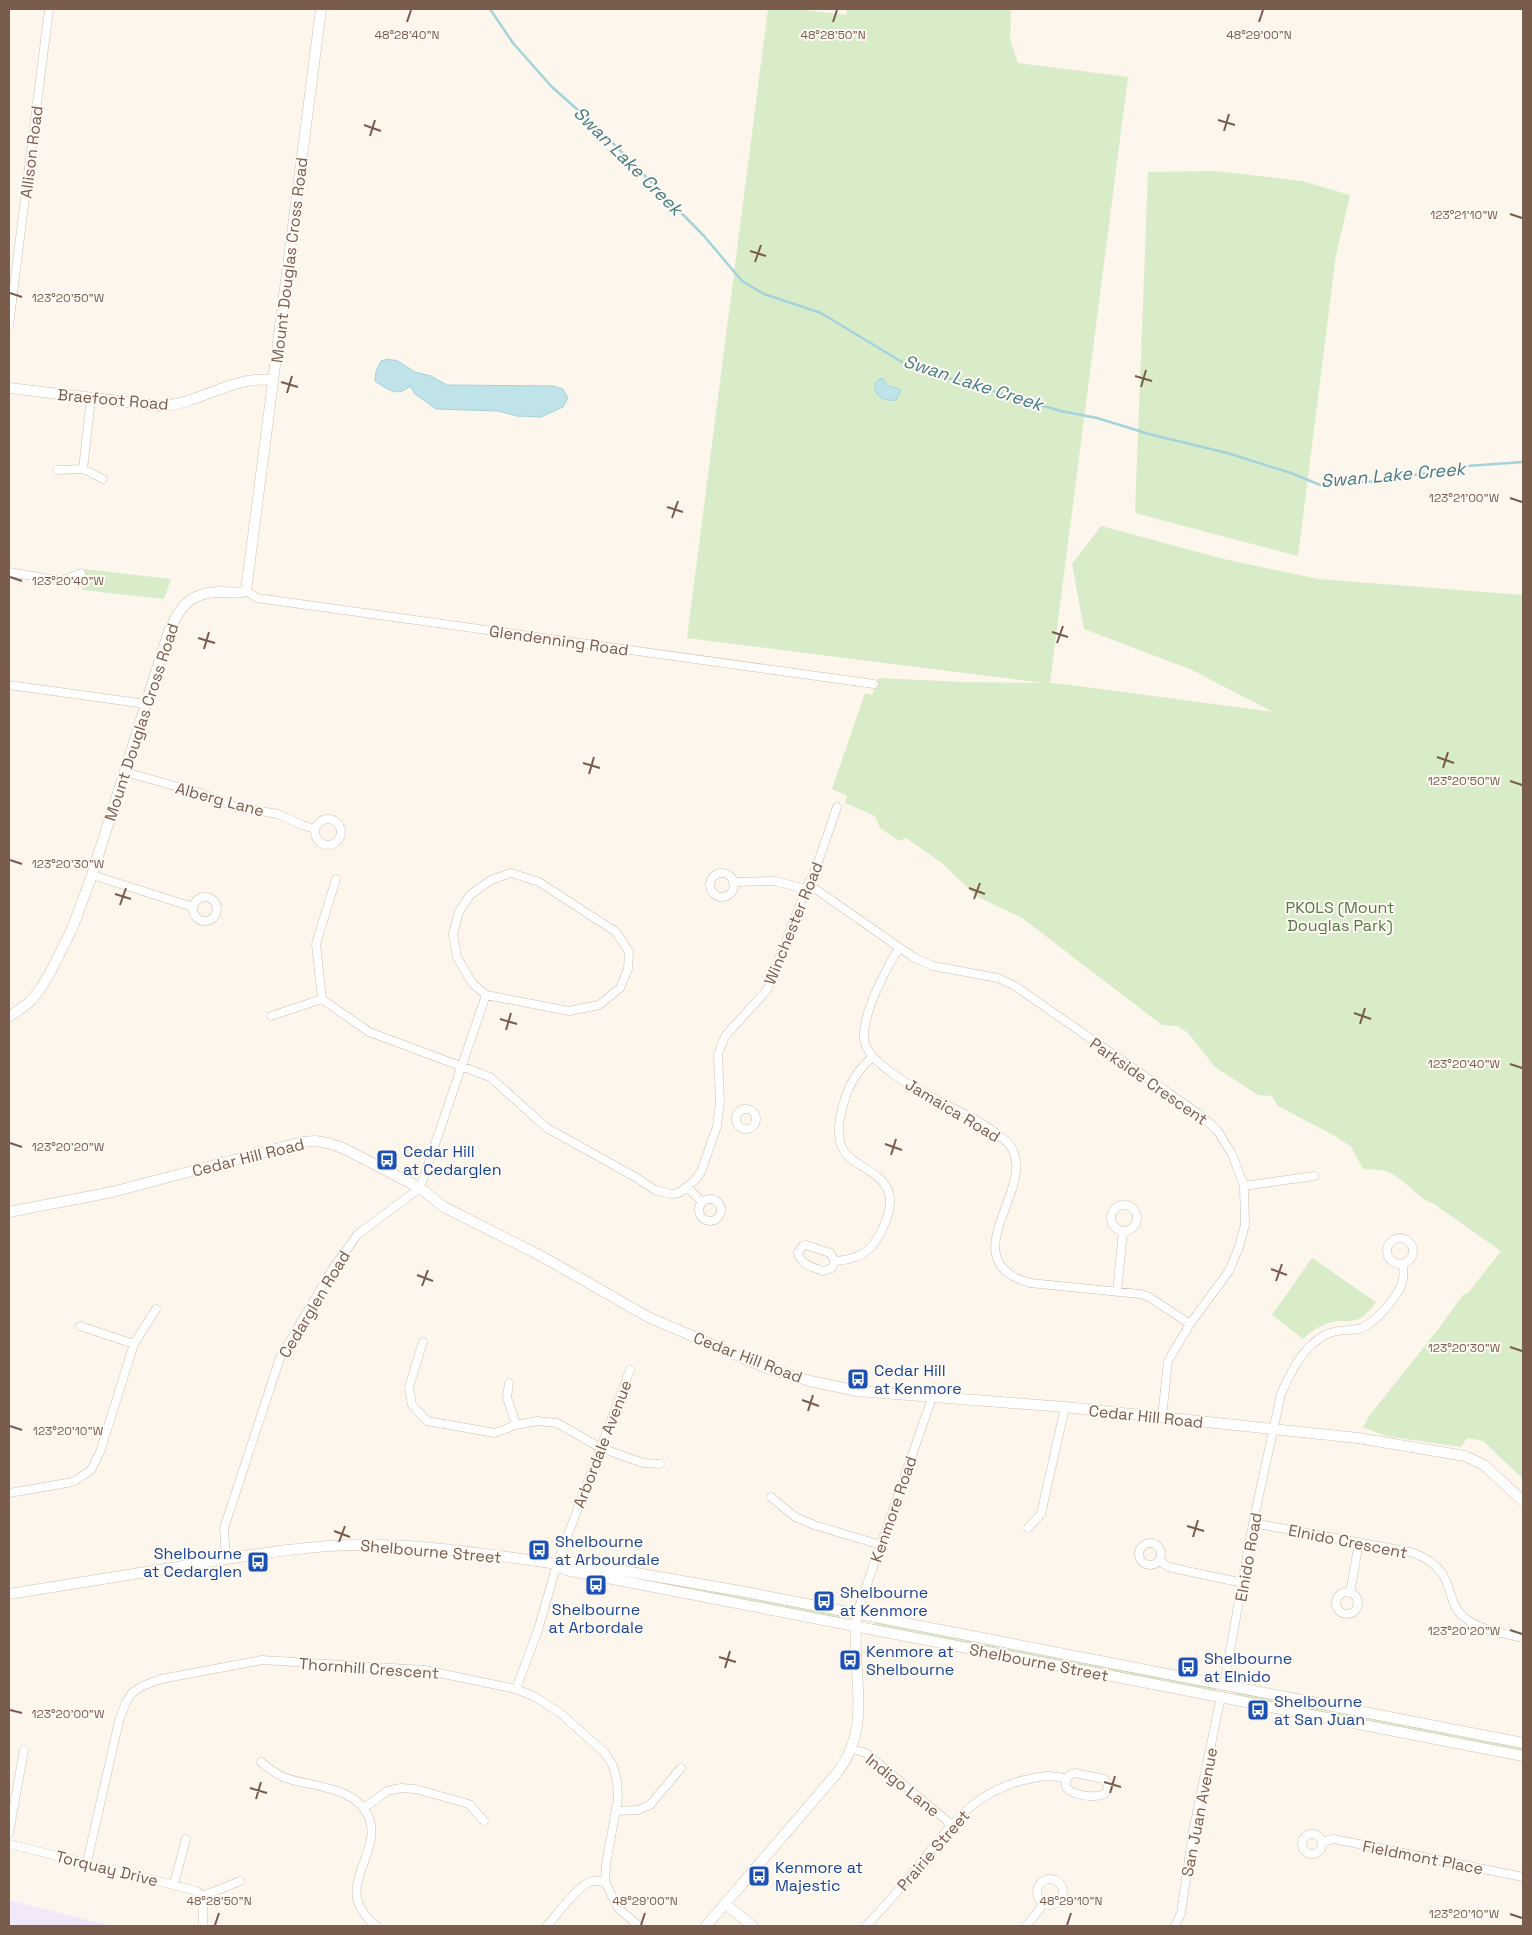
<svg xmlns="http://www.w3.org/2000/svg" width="1532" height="1935" font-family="'Space Grotesk',sans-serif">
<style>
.education{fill:#f3e8fa}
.green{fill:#d8ecc9}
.water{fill:#bfe3e8;stroke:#a5d3da}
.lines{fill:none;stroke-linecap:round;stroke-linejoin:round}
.stream{stroke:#a5d3da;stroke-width:2.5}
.street-casing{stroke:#d1beb0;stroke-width:9}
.secondary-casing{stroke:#d6c0b0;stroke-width:11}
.street{stroke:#fff;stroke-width:8}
.secondary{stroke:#fff;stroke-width:10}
.ticks{fill:none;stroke:#7a5c4d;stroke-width:2}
.labels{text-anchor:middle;stroke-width:4;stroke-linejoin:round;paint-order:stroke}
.street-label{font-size:16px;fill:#7a5c4d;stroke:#fffaf3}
.park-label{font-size:16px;fill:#537a41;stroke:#fffaf3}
.transit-label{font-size:16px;fill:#164399;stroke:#fffaf3;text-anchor:start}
.water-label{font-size:18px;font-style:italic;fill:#437c86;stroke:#fffaf3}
.ticks-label{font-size:12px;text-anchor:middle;fill:#7a5c4d;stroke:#fffaf3;stroke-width:4;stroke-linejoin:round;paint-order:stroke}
</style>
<rect width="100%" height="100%" fill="#fdf6ec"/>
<path class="education" d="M9 1900 113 1926H9Z"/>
<path class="green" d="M768 9H798L846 15 847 9H1011L1010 39 1018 63 1128 77 1050 683 1063 684 1273 712 1192 670 1084 629 1072 564 1101 526 1224 559 1318 579 1523 595V1479L1483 1441 1467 1438 1461 1447 1386 1436 1362 1427 1368 1420H1366L1439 1328 1463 1295 1468 1293 1501 1251 1434 1204C1417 1198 1405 1179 1388 1172 1381 1169 1371 1170 1363 1169L1351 1147 1335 1136 1278 1106 1272 1096 1258 1095 1215 1067 1188 1033 1178 1026 1162 1025 1022 918 976 896 942 863 906 838 899 841 880 828 875 816 845 803 847 796 832 789 865 693 872 695 879 678 963 682 1044 683 687 638Z
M1215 171 1302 181 1350 195 1336 255 1298 556 1135 513 1148 172Z
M84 569 171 579 164 599 82 590Z
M1312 1258 1376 1302C1372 1307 1368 1314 1362 1317 1355 1322 1347 1321 1338 1321 1324 1323 1313 1329 1303 1339L1272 1315Z
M574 1564 840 1615V1619L572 1570Z
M875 1619 1217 1685 1216 1693 873 1627Z
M1237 1689 1523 1745V1753L1235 1697Z"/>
<path class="water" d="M388 359 398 361 415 372 431 376 447 385 553 386 563 389 568 398 563 407 541 417 517 416 498 411 436 409 415 394 410 386C398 398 387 389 375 381L376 371 381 361Z
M881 378 884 380C888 389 894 386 901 390L896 400C883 402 874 396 875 383Z"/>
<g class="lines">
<path class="stream" d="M490 9 513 43 551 86 599 129 704 236 742 281 764 294 821 313 910 367 1061 411 1097 418 1149 434 1227 453 1291 473 1320 485 1379 481 1467 466 1523 462"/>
<g class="street-casing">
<path id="street" d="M9 325 49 9
M83 469 91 399
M57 470 83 469 103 479
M9 572 62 581 81 573
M246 591 257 598 874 684
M9 685 146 704
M125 772 200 793 236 807 278 814 302 825 315 829
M315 832a13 13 0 1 1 26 0a13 13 0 1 1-26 0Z
M511 873 539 882 616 932 629 952 628 969 620 988 599 1005 569 1011 486 995 472 983 457 957 453 934 459 912 470 895 491 880Z
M710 885a12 12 0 1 1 24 0a12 12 0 1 1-24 0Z
M92 875 193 907
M336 879 316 944 322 999 369 1032 490 1077 547 1128 637 1178 655 1190 671 1194 679 1193 695 1180 701 1172 717 1126 720 1103 718 1055 721 1046 726 1035 767 990 806 889 816 868 837 807
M733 882 774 881 806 889 814 888 913 957 933 966 998 978 1015 986 1199 1114 1217 1130 1232 1154 1244 1186 1245 1225 1239 1247 1229 1271 1190 1324 1168 1361 1162 1417
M193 909a12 12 0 1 1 24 0a12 12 0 1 1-24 0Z
M899 948C886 969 862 1014 864 1039 867 1071 954 1107 981 1123 992 1131 1009 1139 1014 1153 1030 1195 953 1261 1030 1283L1140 1294 1149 1297 1190 1324
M271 1016 322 999
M736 1119a10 10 0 1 1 20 0a10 10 0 1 1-20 0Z
M1244 1186 1314 1176
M687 1187 702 1202
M699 1210a11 11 0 1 1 22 0a11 11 0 1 1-22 0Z
M1111 1218a13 13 0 1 1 26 0a13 13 0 1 1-26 0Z
M1387 1251a13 13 0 1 1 26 0a13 13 0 1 1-26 0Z
M806 1245 830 1253 835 1261 832 1268 823 1271C813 1267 800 1265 798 1252L803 1246Z
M835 1261C865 1259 876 1247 886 1220 890 1210 892 1200 888 1190 880 1173 861 1168 848 1156 829 1139 844 1092 857 1074 861 1068 867 1062 872 1057
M1117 1292 1123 1231
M80 1326 134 1344
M423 1342 409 1387 412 1405 427 1421 495 1433 516 1425 537 1421 557 1423 601 1448 643 1463 660 1464
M509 1383 507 1397 516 1425
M9 1493 73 1482 91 1470 100 1452 134 1344 156 1309
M771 1497 795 1517 814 1525 881 1545
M1253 1523 1411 1552C1425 1557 1440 1566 1446 1581 1452 1594 1452 1608 1465 1618 1481 1631 1504 1633 1523 1638
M1028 1528 1041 1514 1065 1407
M1139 1554a11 11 0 1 1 22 0a11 11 0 1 1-22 0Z
M226 1559 224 1528 280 1358 333 1268 358 1234 420 1188 486 995
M1159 1560 1168 1567 1243 1583
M1336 1603a11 11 0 1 1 22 0a11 11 0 1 1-22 0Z
M1350 1593 1359 1542
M857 1613 932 1398
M1224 1684 1253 1523 1281 1394C1291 1371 1303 1346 1327 1334 1338 1329 1347 1331 1358 1329 1373 1326 1401 1294 1403 1279 1404 1274 1403 1269 1403 1264
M516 1689 538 1630 557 1564 630 1370
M852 1749 866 1753 946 1820 950 1825
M261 1762C268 1768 275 1773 283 1777 312 1788 356 1785 369 1818 382 1850 340 1883 364 1913 368 1919 371 1923 377 1926
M1075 1773 1104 1779C1122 1802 1074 1799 1066 1787V1779L1071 1774Z
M364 1808 387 1791 401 1788 415 1789 469 1804 484 1821
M617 1811 638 1810 650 1805 681 1768
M9 1833 24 1750
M1302 1844a10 10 0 1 1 20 0a10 10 0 1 1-20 0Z
M1322 1842 1334 1839 1523 1877
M9 1844 197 1891 203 1896V1926
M87 1862 119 1721 126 1702 132 1693 142 1686 161 1679 262 1660 424 1670 516 1689 533 1696 559 1712 605 1753 613 1766 617 1781 618 1799 606 1864 605 1882 618 1908 639 1926
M1037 1892a13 13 0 1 1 26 0a13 13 0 1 1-26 0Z
M174 1884 186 1839
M203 1896 240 1881
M547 1926C556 1916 579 1883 593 1881 596 1880 601 1882 605 1882
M866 1926C883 1908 900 1889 916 1869 949 1827 974 1790 1029 1779 1043 1776 1053 1774 1066 1779
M1026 1926 1044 1904
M1175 1926 1181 1913 1193 1832 1221 1696"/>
</g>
<g class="secondary-casing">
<path id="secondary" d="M9 388 161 406C200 404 233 375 273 380
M9 1017 31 1001 40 989 49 975 72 929 92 875 169 631C180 607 189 593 218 592 228 592 237 594 246 591L321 9
M9 1212 112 1192 302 1142 315 1141 328 1143 345 1149 420 1188 444 1207 543 1257 648 1317 764 1367 810 1381 857 1391 1065 1407 1358 1438 1465 1456 1484 1465 1523 1501
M557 1564 566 1570 1523 1756
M9 1594C71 1584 134 1574 196 1564 251 1555 306 1545 361 1545 427 1544 493 1555 557 1564L567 1561 740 1591 1523 1743
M725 1904 753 1926
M706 1926 837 1773C866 1735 858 1698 856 1653 856 1643 855 1632 856 1622"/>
</g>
<use href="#street" class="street"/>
<use href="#secondary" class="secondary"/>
</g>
<path class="ticks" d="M407 22 411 10M833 22 837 10M1259 22 1263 10M1218 120 1235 125M364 125 381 131M1224 131 1229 114M370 136 375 120M1510 214 1522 218M750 251 766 256M755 262 761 245M10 293 22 297M1135 376 1152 381M281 382 298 387M1141 387 1146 370M287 393 292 376M1510 498 1522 502M667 507 683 512M672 518 678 501M10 577 22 581M1052 632 1068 637M198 638 215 643M1057 643 1063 626M204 649 209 632M1437 757 1454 763M583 763 600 768M1443 768 1448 752M589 774 594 757M1510 781 1522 785M10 860 22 864M969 888 985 894M115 894 131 899M974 899 980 883M120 905 126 888M1354 1013 1371 1019M500 1019 517 1024M1360 1024 1365 1008M506 1030 511 1013M1510 1064 1522 1068M10 1143 22 1147M885 1144 902 1150M891 1155 896 1139M1271 1269 1287 1275M417 1275 433 1281M1276 1281 1282 1264M422 1286 428 1270M1510 1347 1522 1351M802 1400 819 1406M808 1411 813 1395M10 1426 22 1430M1187 1526 1204 1531M334 1531 350 1537M1193 1537 1198 1520M339 1542 345 1526M1510 1630 1522 1634M719 1657 736 1662M725 1668 730 1651M10 1710 22 1713M1104 1782 1121 1787M250 1788 267 1793M1110 1793 1115 1776M256 1799 261 1782M1510 1914 1522 1918M215 1925 219 1913M641 1925 645 1913M1067 1925 1071 1913"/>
<defs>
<g id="bus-square" transform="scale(1.125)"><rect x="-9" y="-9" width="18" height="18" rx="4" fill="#1a4fb4" stroke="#fffaf3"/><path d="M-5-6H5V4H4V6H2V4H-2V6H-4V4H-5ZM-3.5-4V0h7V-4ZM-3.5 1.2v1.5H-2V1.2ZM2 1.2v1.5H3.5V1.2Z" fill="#fff"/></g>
</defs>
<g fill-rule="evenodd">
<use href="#bus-square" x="387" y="1160"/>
<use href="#bus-square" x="858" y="1379"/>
<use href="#bus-square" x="539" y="1550"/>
<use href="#bus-square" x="258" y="1562"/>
<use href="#bus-square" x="596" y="1585"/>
<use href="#bus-square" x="824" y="1601"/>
<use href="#bus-square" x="850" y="1660"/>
<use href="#bus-square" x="1188" y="1667"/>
<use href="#bus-square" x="1258" y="1710"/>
<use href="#bus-square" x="759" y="1876"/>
</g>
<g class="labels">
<g class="street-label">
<text transform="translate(31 152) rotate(-83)" y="6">Allison Road</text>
<text transform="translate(289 260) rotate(-83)" y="6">Mount Douglas Cross Road</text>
<text transform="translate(113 399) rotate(5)" y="6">Braefoot Road</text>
<text transform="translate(559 640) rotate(8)" y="6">Glendenning Road</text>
<text transform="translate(141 722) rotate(-72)" y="6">Mount Douglas Cross Road</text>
<text transform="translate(220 799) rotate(15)" y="6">Alberg Lane</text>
<text transform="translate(793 923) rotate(-68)" y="6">Winchester Road</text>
<text transform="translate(1149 1081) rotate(35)" y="6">Parkside Crescent</text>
<text transform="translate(953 1110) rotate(31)" y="6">Jamaica Road</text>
<text transform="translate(248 1157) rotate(-14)" y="6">Cedar Hill Road</text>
<text transform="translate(314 1304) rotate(-59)" y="6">Cedarglen Road</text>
<text transform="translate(748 1357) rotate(21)" y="6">Cedar Hill Road</text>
<text transform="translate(1146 1416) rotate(6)" y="6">Cedar Hill Road</text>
<text transform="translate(602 1444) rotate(-69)" y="6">Arbordale Avenue</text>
<text transform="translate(893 1509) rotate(-71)" y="6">Kenmore Road</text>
<text transform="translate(1348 1541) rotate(11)" y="6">Elnido Crescent</text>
<text transform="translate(431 1551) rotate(5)" y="6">Shelbourne Street</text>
<text transform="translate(1248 1557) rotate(-80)" y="6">Elnido Road</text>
<text transform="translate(1039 1662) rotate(11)" y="6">Shelbourne Street</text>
<text transform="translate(369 1668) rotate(4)" y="6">Thornhill Crescent</text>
<text transform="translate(903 1785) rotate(39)" y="6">Indigo Lane</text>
<text transform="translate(1199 1812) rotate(-79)" y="6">San Juan Avenue</text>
<text transform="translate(933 1850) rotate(-49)" y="6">Prairie Street</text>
<text transform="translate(1423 1857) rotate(11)" y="6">Fieldmont Place</text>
<text transform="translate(107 1868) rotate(14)" y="6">Torquay Drive</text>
</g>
<g class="park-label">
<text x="1340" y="913">PKOLS (Mount<tspan x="1340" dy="18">Douglas Park)</tspan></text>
</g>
<g class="transit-label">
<text x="403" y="1157">Cedar Hill<tspan x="403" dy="18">at Cedarglen</tspan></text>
<text x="874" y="1376">Cedar Hill<tspan x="874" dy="18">at Kenmore</tspan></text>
<text x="555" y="1547">Shelbourne<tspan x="555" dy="18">at Arbourdale</tspan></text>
<text x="242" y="1559" text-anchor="end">Shelbourne<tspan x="242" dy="18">at Cedarglen</tspan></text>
<text x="840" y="1598">Shelbourne<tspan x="840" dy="18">at Kenmore</tspan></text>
<text x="596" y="1615" text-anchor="middle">Shelbourne<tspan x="596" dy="18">at Arbordale</tspan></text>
<text x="866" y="1657">Kenmore at<tspan x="866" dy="18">Shelbourne</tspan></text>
<text x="1204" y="1664">Shelbourne<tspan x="1204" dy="18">at Elnido</tspan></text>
<text x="1274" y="1707">Shelbourne<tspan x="1274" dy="18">at San Juan</tspan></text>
<text x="775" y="1873">Kenmore at<tspan x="775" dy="18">Majestic</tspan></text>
</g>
<g class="water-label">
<text transform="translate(628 161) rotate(45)" y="6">Swan Lake Creek</text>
<text transform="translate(973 383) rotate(18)" y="6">Swan Lake Creek</text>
<text transform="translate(1393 475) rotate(-5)" y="6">Swan Lake Creek</text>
</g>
</g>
<g class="ticks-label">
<text x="407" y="39">48°28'40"N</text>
<text x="833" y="39">48°28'50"N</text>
<text x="1259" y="39">48°29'00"N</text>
<text x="1464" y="219">123°21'10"W</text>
<text x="68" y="302">123°20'50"W</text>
<text x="1464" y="502">123°21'00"W</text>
<text x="68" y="585">123°20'40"W</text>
<text x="1464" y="785">123°20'50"W</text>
<text x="68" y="868">123°20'30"W</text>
<text x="1464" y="1068">123°20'40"W</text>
<text x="68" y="1151">123°20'20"W</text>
<text x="1464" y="1352">123°20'30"W</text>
<text x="68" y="1435">123°20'10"W</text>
<text x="1464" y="1635">123°20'20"W</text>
<text x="68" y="1718">123°20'00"W</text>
<text x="219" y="1905">48°28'50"N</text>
<text x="645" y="1905">48°29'00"N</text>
<text x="1071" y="1905">48°29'10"N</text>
<text x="1464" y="1918">123°20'10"W</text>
</g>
<rect width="1532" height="1935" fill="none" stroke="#7a5c4d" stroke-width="20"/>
</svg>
